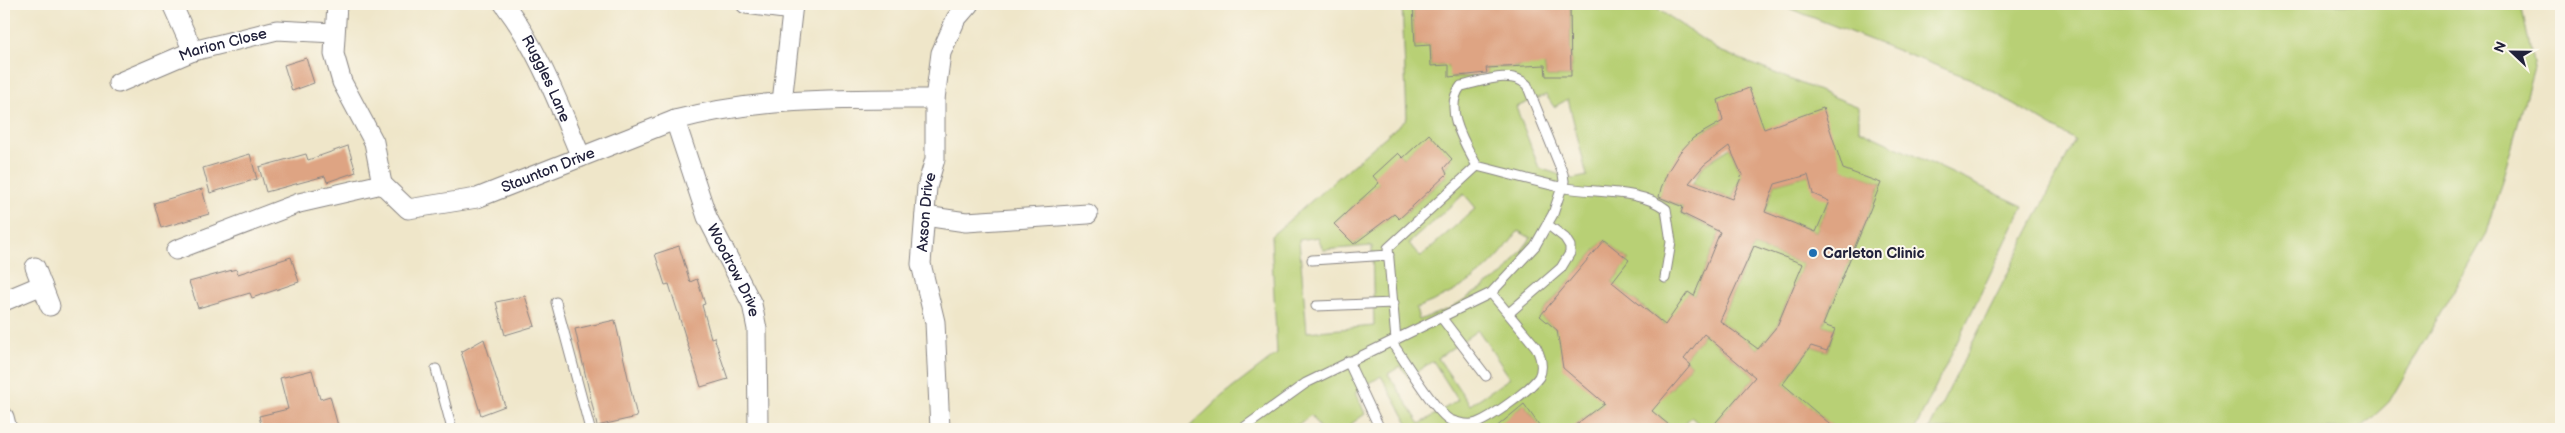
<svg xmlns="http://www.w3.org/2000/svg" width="2565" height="433" font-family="'Balsamiq Sans',sans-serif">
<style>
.green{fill:#b8d075;stroke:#6d7958;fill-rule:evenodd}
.building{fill:#dea483;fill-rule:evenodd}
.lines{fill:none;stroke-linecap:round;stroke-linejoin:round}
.service-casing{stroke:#888482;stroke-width:11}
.minor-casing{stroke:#888482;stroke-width:21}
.service{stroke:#fff;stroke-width:9}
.minor{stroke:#fff;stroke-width:19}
.poi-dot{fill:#1f6fb2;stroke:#fbf7ec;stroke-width:2}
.labels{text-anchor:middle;stroke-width:4;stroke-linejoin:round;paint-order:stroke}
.street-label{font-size:15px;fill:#22223b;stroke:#fbf7ec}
.poi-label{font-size:15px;font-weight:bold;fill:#22223b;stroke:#fbf7ec;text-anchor:start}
</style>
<rect width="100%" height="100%" fill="#fbf7ec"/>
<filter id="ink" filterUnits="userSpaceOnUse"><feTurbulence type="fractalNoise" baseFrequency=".02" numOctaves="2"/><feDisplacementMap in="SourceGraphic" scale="10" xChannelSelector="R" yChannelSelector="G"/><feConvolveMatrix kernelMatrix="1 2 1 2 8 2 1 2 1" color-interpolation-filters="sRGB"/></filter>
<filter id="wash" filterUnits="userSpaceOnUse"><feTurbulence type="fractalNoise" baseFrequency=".0096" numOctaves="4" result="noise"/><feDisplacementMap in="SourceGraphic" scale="20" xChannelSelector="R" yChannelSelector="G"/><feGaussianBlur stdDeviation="1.12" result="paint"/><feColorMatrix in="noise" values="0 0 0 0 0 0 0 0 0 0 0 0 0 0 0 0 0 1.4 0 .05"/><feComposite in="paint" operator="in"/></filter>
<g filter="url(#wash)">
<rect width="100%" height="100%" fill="#efe6c9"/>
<path class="green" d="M1402 4H1413L1415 46 1430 45 1431 66 1449 65 1450 77 1487 76 1486 68 1517 67 1544 59 1546 76H1571L1570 4H1650L1720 51 1859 107V130L2023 206 1915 429H1836L1783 384 1811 346 1827 351 1835 329 1823 325 1881 183 1801 155 1723 121C1689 138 1668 161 1659 198L1683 207 1681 214 1720 232 1694 296 1688 292 1668 327 1612 282 1629 260 1604 240 1540 316 1566 337 1604 403 1570 429H1542L1524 404 1500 425 1503 429H1411L1381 376 1356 392 1365 414 1351 424 1353 429H1320L1311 415 1292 429H1187L1222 396 1277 354 1271 236 1407 118ZM1546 95 1554 107 1568 99 1587 176 1573 179 1539 168 1516 107ZM1429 135 1452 159 1444 169 1447 175 1399 219 1394 214 1354 244 1335 223 1379 183 1398 153 1403 158ZM1464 194 1476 208 1420 257 1409 243ZM1518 231 1531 238 1504 274 1451 308 1419 320 1416 308C1462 291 1490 272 1518 231ZM1318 237 1323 250 1372 246 1374 326 1307 332 1299 240ZM1478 330 1510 378 1470 405 1438 358ZM1433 361 1458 400 1420 424 1388 374 1401 366 1408 377Z
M1778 4H2521L2534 68 2487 233 2389 402 2360 429H1929L2075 140 1971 79Z
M1730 148 1742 175 1732 199 1692 184 1704 165Z
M1808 175 1829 201 1816 232 1765 212 1775 184Z
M1754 246 1803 264 1777 326 1758 349 1720 321Z
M1704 334 1755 377 1710 429H1705L1691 417 1680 429H1674L1647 407 1670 390 1691 365 1684 359Z"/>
<g id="blocks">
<path class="building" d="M1413 4H1570L1571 76H1546L1545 65 1486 68 1487 73 1449 77V65L1431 66 1430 45 1415 46Z
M306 58 314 83 292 91 284 65Z
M1749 88 1764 129 1823 108 1843 169 1881 183 1823 325 1835 329 1827 351 1811 346 1783 384 1836 429H1710L1755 377 1704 334 1684 359 1691 365 1652 411 1674 429H1570L1604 403 1563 368 1557 330 1540 316 1604 240 1629 260 1612 282 1665 325 1688 292 1694 296 1720 232 1681 213 1683 207 1659 197 1661 188 1668 171 1680 152 1693 138 1723 121 1718 100ZM1729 146 1742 175 1732 199 1689 183 1704 165ZM1808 175 1813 194 1829 201 1816 232 1765 212 1775 184ZM1754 246 1803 264 1777 326 1758 349 1720 321Z
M1429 134 1452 159 1444 168 1447 174 1399 219 1394 214 1354 244 1334 224 1379 183 1373 176 1398 153 1403 158Z
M348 146 356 172 327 182 325 176 266 192 259 167 306 154 308 160Z
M250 154 257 179 210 193 203 168Z
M202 189 209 214 161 228 154 203Z
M679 246 690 282 697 279 705 304 702 305 711 338 714 337 728 379 701 387 669 284 665 285 655 254Z
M291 257 299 282 252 298 250 293 198 308 189 282 236 269 238 274Z
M525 296 535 326 505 335 496 302Z
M615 320 637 417 597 426 575 329Z
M484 339 505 406 481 415 461 352Z
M312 370 320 399 330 396 338 426 325 429H262L259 416 288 409 280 378Z
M1524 404 1542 429H1494Z"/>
</g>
</g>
<g filter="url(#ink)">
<use href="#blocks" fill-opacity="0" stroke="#888482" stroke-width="1"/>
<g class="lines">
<g class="service-casing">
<path id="service" d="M1312 260 1389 255
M556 302 590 429
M1316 306 1394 303
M1509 313 1561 268 1570 253V246L1565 238 1547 224
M1441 317 1486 376
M1396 340 1388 248 1477 166
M1392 343C1404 359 1435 412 1450 420 1458 423 1469 426 1477 423 1492 417 1530 390 1539 377 1544 367 1541 357 1536 347L1491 293
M1348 361 1380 429
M436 369 452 429
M1242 429 1306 383 1491 293 1535 246 1553 214 1564 181 1563 174 1527 85C1511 69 1481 82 1461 86 1442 109 1466 145 1477 166 1505 173 1533 181 1560 187 1594 194 1638 188 1666 209L1671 242 1665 278"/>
</g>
<g class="minor-casing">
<g id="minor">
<path d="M172 4 193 51"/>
<path d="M337 4 334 54 342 82 374 142 382 184"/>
<path id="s1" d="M504 4C539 50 559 105 581 157"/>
<path d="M746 4 792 10"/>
<path id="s2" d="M118 83 193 51 277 30 334 33"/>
<path d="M782 102 793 4"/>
<path id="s3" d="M675 120 707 217 752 304 757 329 758 429"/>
<path d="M925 216 966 222 1088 214"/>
<path id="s4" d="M176 250 299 203 382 184 408 209 477 198 675 120C760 97 848 99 935 99"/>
<path d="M35 267 50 306"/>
<path d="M4 301 42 285"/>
<path d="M4 417 7 429"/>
<path id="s5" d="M940 429 935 322 921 264 927 187 935 159V99L941 53 956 19 969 4"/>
</g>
</g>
<use href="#service" class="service"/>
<use href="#minor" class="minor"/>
</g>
</g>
<circle class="poi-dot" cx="1813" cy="253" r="5"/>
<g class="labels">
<g class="street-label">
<text dy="5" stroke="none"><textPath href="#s2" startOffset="112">Marion Close</textPath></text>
<text dy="5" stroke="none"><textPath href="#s1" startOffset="86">Ruggles Lane</textPath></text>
<text dy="5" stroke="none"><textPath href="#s4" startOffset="399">Staunton Drive</textPath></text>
<text dy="5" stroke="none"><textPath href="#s5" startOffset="219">Axson Drive</textPath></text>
<text dy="5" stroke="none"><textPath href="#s3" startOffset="162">Woodrow Drive</textPath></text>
</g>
<g class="poi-label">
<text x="1823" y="258">Carleton Clinic</text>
</g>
</g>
<rect width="2565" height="433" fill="none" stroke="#fbf7ec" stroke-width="20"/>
<g transform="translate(2512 52) rotate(292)" stroke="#fbf7ec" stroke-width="4" paint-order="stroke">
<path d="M0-4L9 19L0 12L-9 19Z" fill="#22223b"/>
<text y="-8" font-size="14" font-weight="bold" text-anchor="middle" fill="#22223b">N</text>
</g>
</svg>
